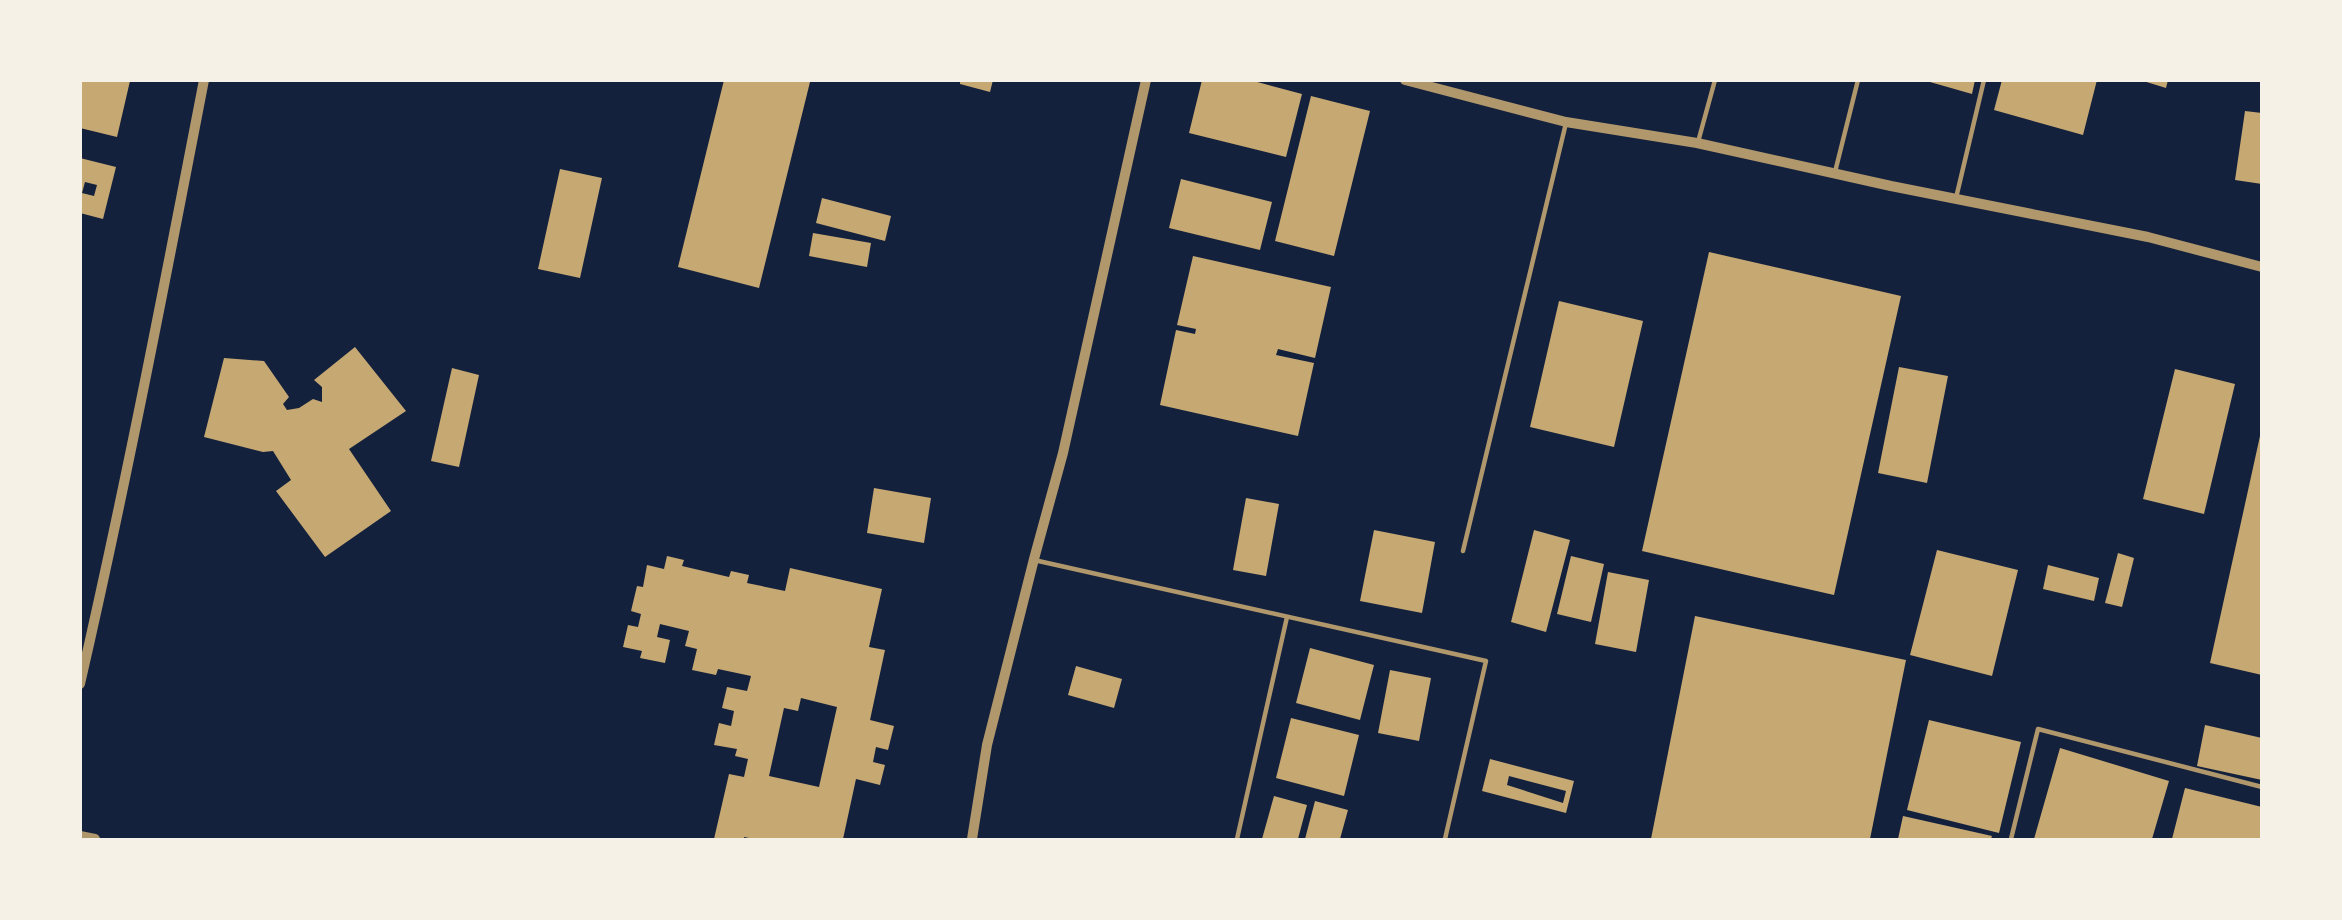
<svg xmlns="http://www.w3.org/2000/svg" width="2342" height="920" font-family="'Roboto Serif',serif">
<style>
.building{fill:#c6a872;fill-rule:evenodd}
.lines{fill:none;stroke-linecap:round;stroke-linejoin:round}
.service{stroke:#b1986c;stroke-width:4.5}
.tertiary{stroke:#b1986c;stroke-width:10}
</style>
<rect width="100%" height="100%" fill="#14213d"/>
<path class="building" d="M80 80 130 81 117 137 80 128Z
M724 80 810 82 759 288 678 267Z
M960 80H993L990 92 960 84Z
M1202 80H1250L1302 94 1286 157 1189 133Z
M1923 80H1975L1972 94Z
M2002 80H2097L2083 135 1994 110Z
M2140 80H2168L2166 88Z
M1311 96 1370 111 1334 256 1275 241Z
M2245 111 2262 113V184L2235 180Z
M80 158 116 167 103 219 80 213ZM85 182 97 185 94 196 82 193Z
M560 169 602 178 580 278 538 269Z
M1181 179 1272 202 1260 250 1169 228Z
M822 198 891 216 885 241 816 223Z
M813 233 871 243 867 267 809 256Z
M1709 252 1901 296 1834 595 1642 551Z
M1193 256 1331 287 1315 358 1278 349 1276 355 1314 363 1298 436 1160 405 1176 330 1195 334 1196 329 1177 325Z
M1559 301 1643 321 1614 447 1530 427Z
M355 347 406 411 349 449 391 511 325 557 276 491 291 480 273 451 263 452 204 437 224 358 264 361 289 397 283 404 287 410 299 408 313 399 322 402V387L314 380Z
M1899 367 1948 376 1927 483 1878 473Z
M452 368 479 375 459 467 431 461Z
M2175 369 2235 384 2204 514 2143 499Z
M2260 436H2262V675L2210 663Z
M874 488 931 498 924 543 867 533Z
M1246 498 1279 504 1266 576 1233 570Z
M1374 530 1435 542 1422 613 1360 601Z
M1534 530 1570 540 1546 632 1511 622Z
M1937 550 2018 570 1992 676 1910 655Z
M2118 553 2134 558 2122 607 2105 603Z
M667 556 684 560 682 566 729 577 731 571 749 575 747 583 785 591 790 568 882 589 869 647 885 650 870 720 894 726 888 750 876 747 873 762 885 765 880 785 856 779 843 839H754L744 837V839H714L729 774 744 777 748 759 735 756 737 749 714 745 719 723 731 726 734 711 722 708 727 687 747 691 751 676 718 669 716 675 692 670 697 649 685 646 689 631 660 624 657 637 670 640 665 663 640 658 642 651 623 647 628 625 638 627 641 614 631 611 637 586 643 587 647 565 664 569ZM801 698 837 707 819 787 769 776 784 708 798 711Z
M1571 556 1604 564 1591 622 1557 614Z
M2048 565 2099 578 2094 601 2043 589Z
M1608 572 1649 580 1636 652 1595 644Z
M1695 616 1906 660 1870 839H1651Z
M1310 648 1374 665 1360 720 1296 703Z
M1076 666 1122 679 1114 708 1068 695Z
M1390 670 1431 678 1419 741 1378 733Z
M1291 718 1359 735 1344 796 1276 778Z
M1929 720 2021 742 1999 833 1907 810Z
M2205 725 2262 738V780L2197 766Z
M2060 748 2169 781 2152 839H2034Z
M1490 759 1574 781 1566 813 1482 791ZM1509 776 1566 791 1563 803 1507 785Z
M2185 788 2262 807V839H2172Z
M1274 796 1307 805 1298 839H1262Z
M1315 801 1348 810 1340 839H1305Z
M1903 816 1992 836 1991 839H1898Z"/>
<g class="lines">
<path class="service" d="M1698 142 1715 80
M1835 172 1858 80
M1956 198 1984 80
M1463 551 1566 123
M1034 560 1486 661 1445 839
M1237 839 1287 617
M2011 839 2038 729 2262 787"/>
<path class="tertiary" d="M1405 80 1566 122 1697 143 1891 186 2148 237 2262 267
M80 684C126 484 165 282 204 80
M80 836 95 839
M972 839 987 745 1034 559 1063 453 1146 80"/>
</g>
<rect width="2342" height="920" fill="none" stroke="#f6f1e7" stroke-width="164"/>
</svg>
